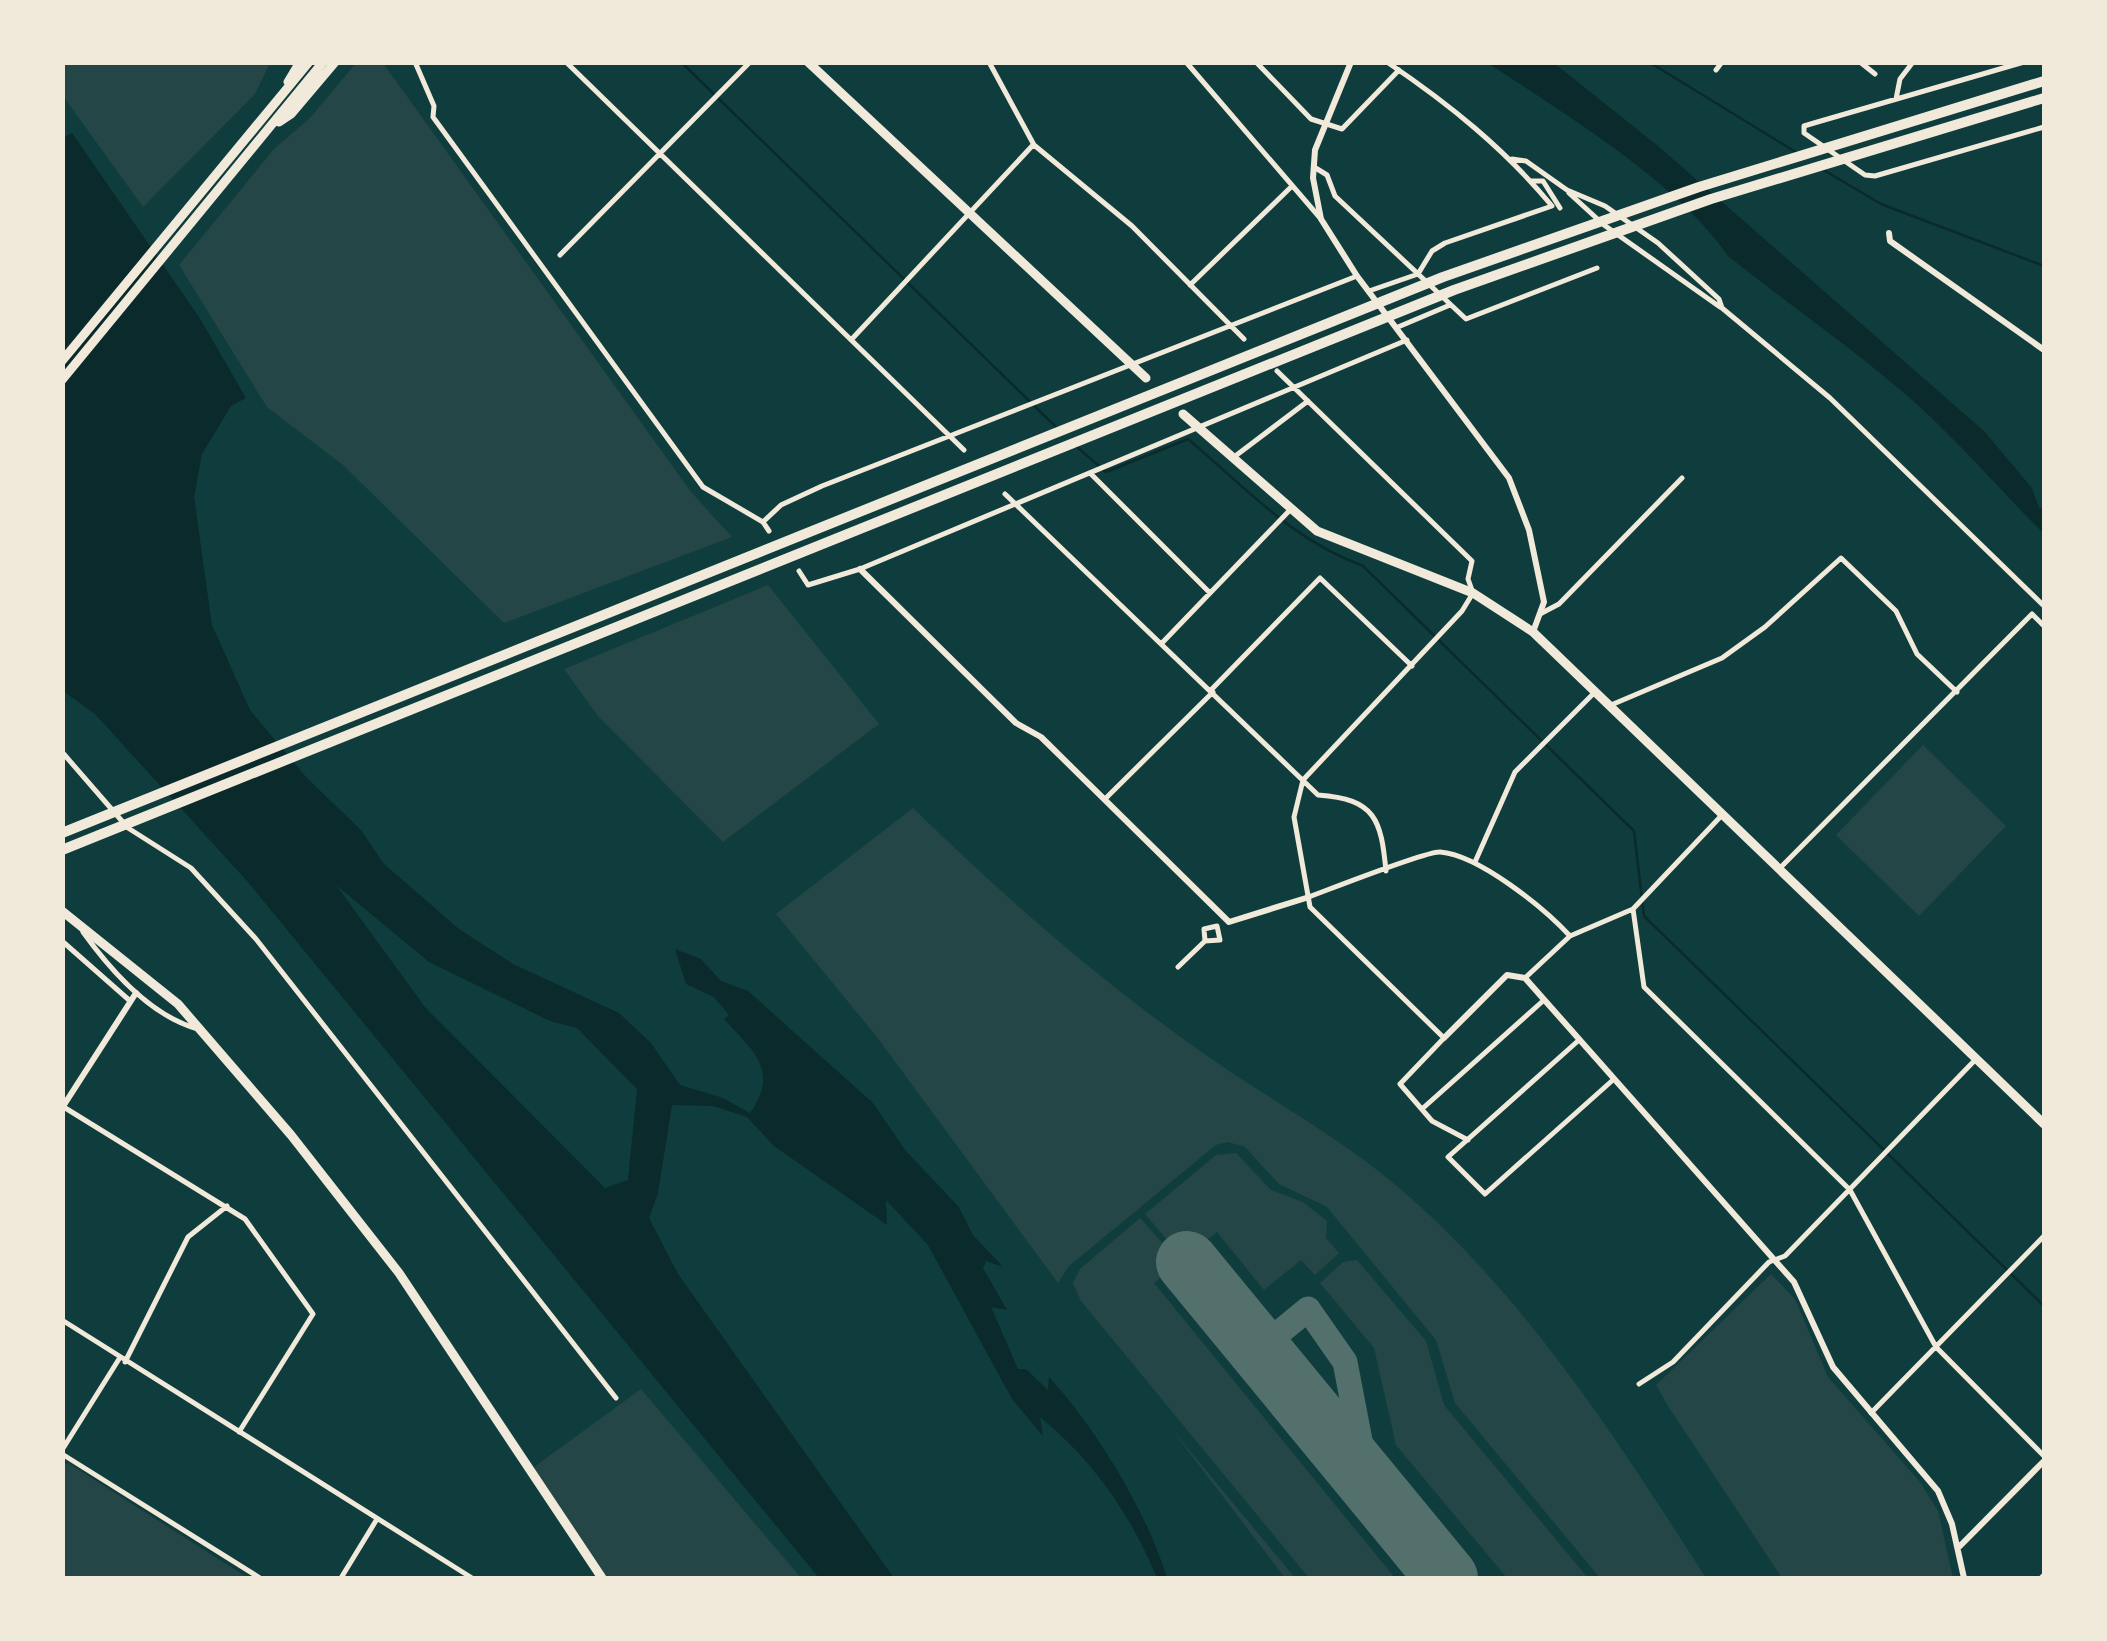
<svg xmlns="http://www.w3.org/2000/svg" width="2107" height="1641" font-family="Signika,sans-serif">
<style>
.green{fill:#244646}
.water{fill:#0a2a2b;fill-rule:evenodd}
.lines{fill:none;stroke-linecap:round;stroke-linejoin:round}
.stream{stroke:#0a2a2b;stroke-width:2.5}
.taxiway{stroke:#53706d;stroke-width:25}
.runway{stroke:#53706d;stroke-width:62}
.minor{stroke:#f1e9da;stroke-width:5}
.tertiary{stroke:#f1e9da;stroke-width:6}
.primary{stroke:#f1e9da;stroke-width:9}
.trunk{stroke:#f1e9da;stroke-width:9}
.motorway{stroke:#f1e9da;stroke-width:10}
</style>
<rect width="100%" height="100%" fill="#0f3d3e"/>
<path class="green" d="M62 63 63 62 270 63 255 94 143 207 63 96Z
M356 63H383L691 492 732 537 504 623 343 465 267 407 179 265 274 149 310 118Z
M768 585 879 724 723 842 598 716 564 669Z
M1923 745 2006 826 1919 916 1836 835Z
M913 808C1002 895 1100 981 1203 1053 1267 1098 1336 1135 1397 1186 1525 1295 1616 1438 1706 1578H1600L1455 1403 1436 1340 1327 1207 1279 1184 1245 1147 1228 1142 1216 1145 1069 1266 1058 1283 877 1037 776 914Z
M1236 1153 1271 1190 1303 1202 1327 1221 1326 1238 1339 1253 1315 1275 1301 1260 1264 1290 1217 1232 1183 1259 1145 1214 1216 1155Z
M1140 1218 1179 1262 1154 1283 1395 1578H1309L1081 1301 1073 1283 1080 1269Z
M1357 1260 1426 1341 1444 1405 1588 1578H1507L1396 1445 1374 1348 1320 1283 1343 1262Z
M1771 1274 1795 1299 1828 1377 1920 1482 1938 1511 1953 1578H1782L1668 1406 1656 1385Z
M641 1389 801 1578H602L534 1467Z
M1170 1427 1295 1578H1285Z
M68 1463 248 1578H63L62 1465Z"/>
<path class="water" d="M1488 63H1554L1658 146 1984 431 2032 488 2039 508 2044 509V534C1995 485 1952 433 1898 388 1844 342 1784 301 1728 256 1677 181 1564 114 1488 63Z
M72 133 199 317 246 398 231 406 202 454 194 497 212 625 250 710 307 778 361 830 383 863 459 929 513 964 619 1013 651 1043 680 1085 723 1098 750 1113C780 1070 753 1051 724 1019L729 1015 714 997 686 984 675 949 701 959 721 981 748 991 873 1103 905 1150 959 1207 973 1235 1003 1267 986 1261 983 1268 1007 1310 991 1307 1018 1369H1026L1048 1390 1049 1377C1096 1428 1147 1512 1167 1578H1157C1131 1515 1093 1460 1040 1417L1043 1436 1012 1399 928 1245 886 1200 887 1225 774 1146 747 1117 713 1106 672 1105 658 1193 649 1218 678 1274 894 1578H819L247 881 95 714 63 691 62 138ZM336 885 429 962 550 1021 577 1028 637 1089 628 1180 605 1188 425 1007Z"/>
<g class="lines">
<path class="stream" d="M681 62 1057 428
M1649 62 1799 154
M1822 169 1881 204 2044 266
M1077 447 1106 472 1188 439C1245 487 1292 540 1363 566L1634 831 1644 916 2044 1306"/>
<path class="taxiway" d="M1259 1349 1308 1309 1345 1362 1368 1482"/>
<path class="runway" d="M1187 1262 1447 1578"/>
<path class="minor" d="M415 62 434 106 433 117 703 487 763 522 769 531
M566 62 964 450
M989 62 1034 145 1132 226 1244 339
M1186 62 1321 219
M1256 62 1311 119 1342 129 1399 70
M1860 62 1875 74
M2024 62 1814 123 1804 126V133L1865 175 1875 176 2044 127
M1716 70 1722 62
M1896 99 1900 79 1913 62
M1512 159 1526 161 1567 190 1605 206 1658 243 1719 299 1722 308 1830 398 2044 606
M1314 167 1327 175 1335 196 1466 319 1597 268
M1531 181H1543L1560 208
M1569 193 1604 225 1720 307
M560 255 750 62
M1190 285 1290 188
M1369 291 1418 274 1432 251 1445 243 1552 206C1504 148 1449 104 1387 62
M1398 327 1450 305
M851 340 1033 145
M1277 371 1472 561 1468 579 1473 593 1462 611 1303 780 1294 817 1310 907 1444 1038 1400 1084 1432 1121 1468 1140
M1234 457 1308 401
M1090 473 1210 593
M1005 494 1318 795C1376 799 1381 820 1386 871
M763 522 781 505 822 486 1357 276
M799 571 808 585 860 569 1407 340
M1540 614 1559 604 1682 478
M1162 643 1289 511
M1211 690 1320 578 1412 666
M1611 705 1722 658 1765 627 1841 558 1896 611 1917 654 1957 692
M62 752 128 828 191 868 256 939 616 1398
M1105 799 1213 692
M1475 862 1515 772 1595 692
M1779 869 2032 614 2044 626
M1306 898C1328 890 1426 851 1440 852 1479 855 1544 908 1570 936
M1633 909 1644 987 1850 1190 1936 1347 2044 1456
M83 932C111 971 150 1016 198 1029
M62 941 129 1000
M1178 967 1205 941 1220 940 1217 926 1204 929 1205 941
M1525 978 1570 936 1633 909 1723 814
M1579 1040 1448 1157 1485 1194 1614 1079
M62 1106 245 1219 313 1314 239 1432
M1422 1109 1544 1000
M62 1320 472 1578
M125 1362 188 1237 227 1206
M1639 1384 1673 1362 1769 1262 1785 1256 1977 1058
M1871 1413 2044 1236
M62 1450 119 1359
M62 1454 260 1578
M341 1578 377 1519
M2041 1578 2044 1575"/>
<path class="tertiary" d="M1351 62 1315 150 1313 178 1321 219 1357 276 1509 478 1529 530 1544 602 1533 632
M1889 233 1890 241 2044 350
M860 569 1016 723 1041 737 1229 922 1306 898
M1444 1038 1507 975 1525 978 1794 1282 1833 1367 1938 1491 1952 1524 1964 1578
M62 1108 136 993
M1958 1548 2044 1461"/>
<path class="primary" d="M808 62 1146 378
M1183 414 1317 531 1473 593 1533 632 2044 1124
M62 911 178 1004 291 1135 399 1273 602 1578"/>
<path class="trunk" d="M288 82 300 62
M279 122 291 114 335 62
M62 361 309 62
M62 380 323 62"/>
<path class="motorway" d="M62 833 1443 277 1699 187 2044 81
M62 850 1454 290 1711 199 2044 98"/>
</g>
<rect width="2107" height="1641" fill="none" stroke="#f1e9da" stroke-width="130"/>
</svg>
